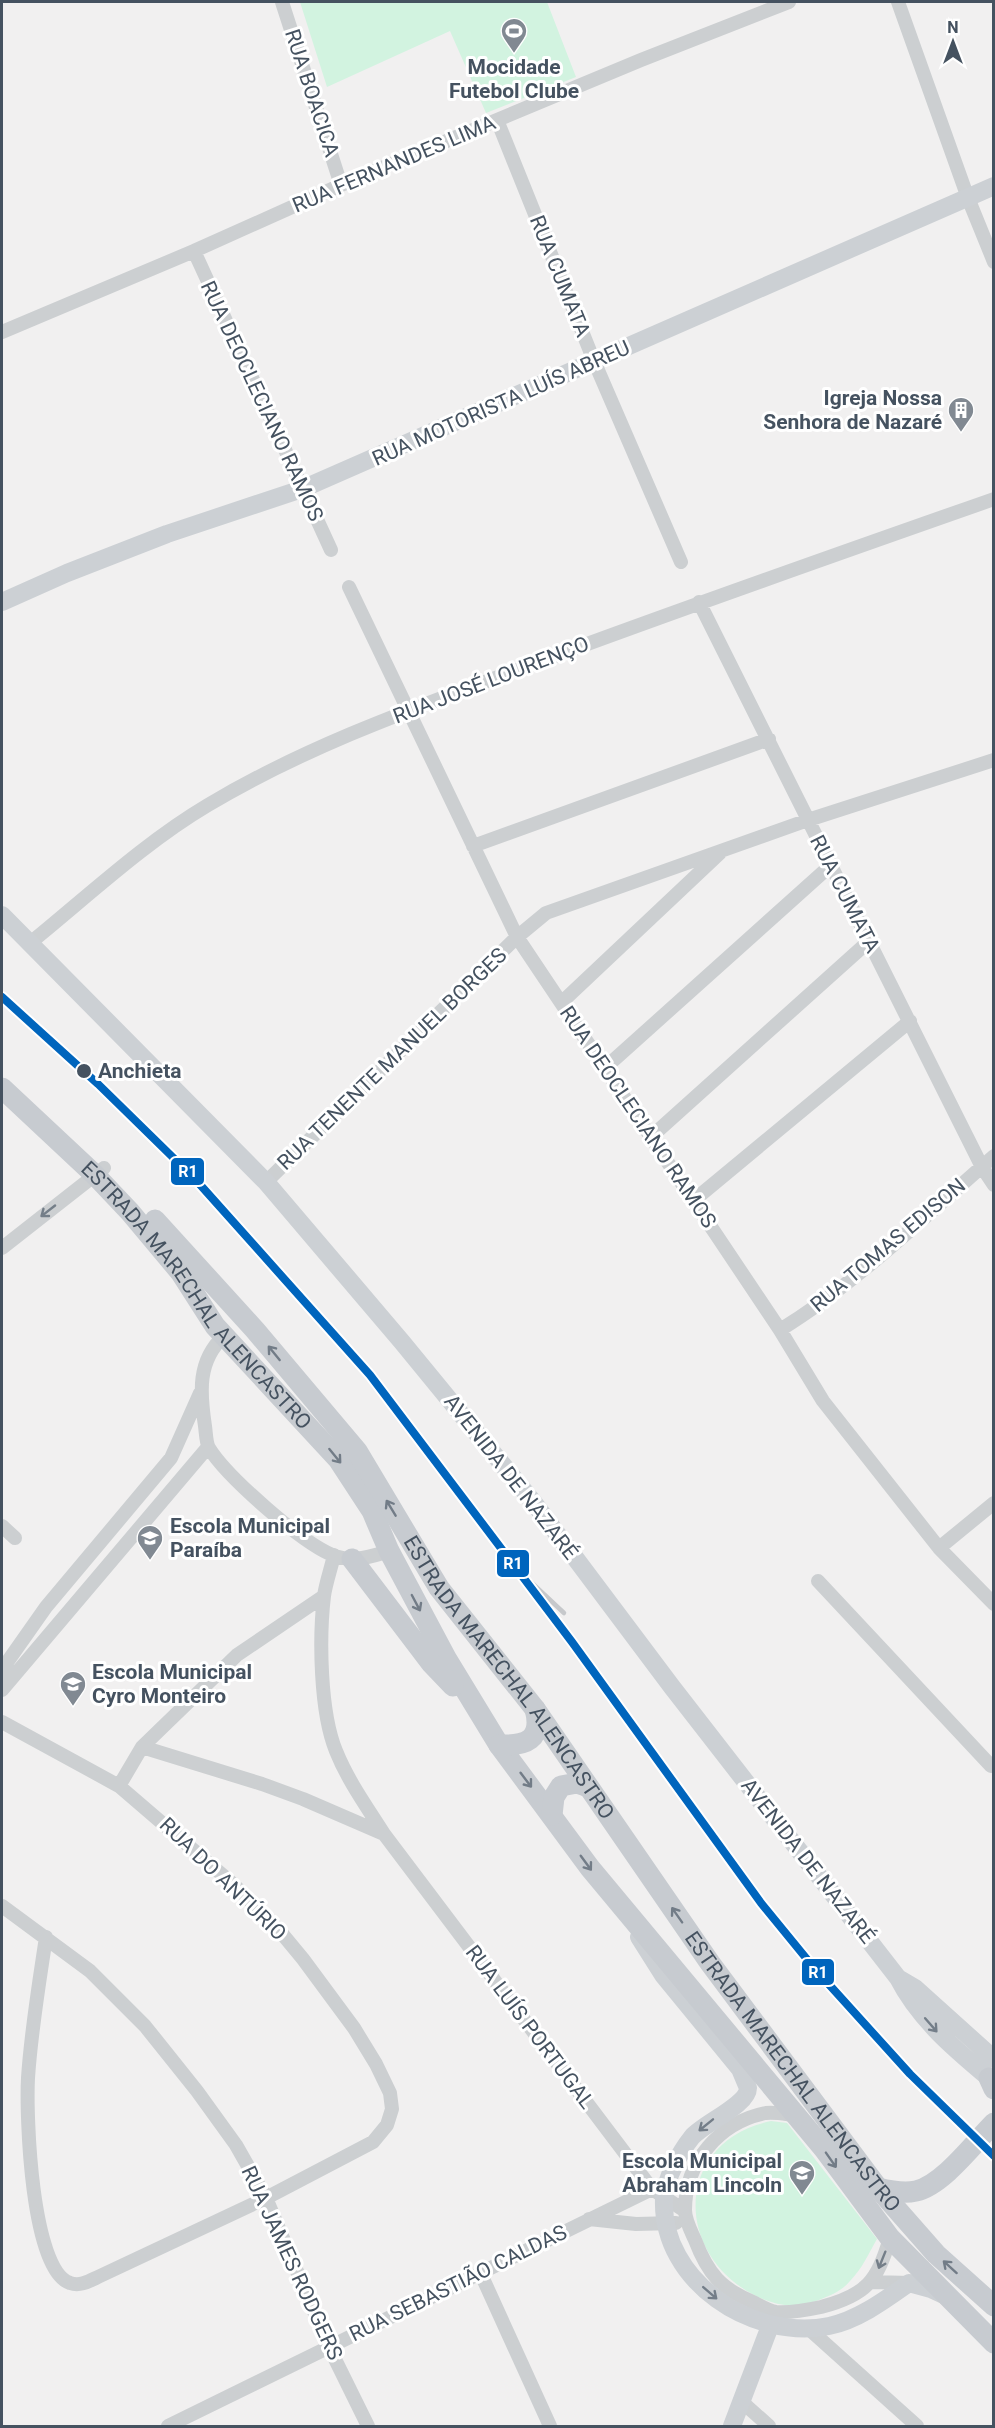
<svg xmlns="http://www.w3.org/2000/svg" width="995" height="2428" font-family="Roboto,sans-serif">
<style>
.green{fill:#d2f3e0}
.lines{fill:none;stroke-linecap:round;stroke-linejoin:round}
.street{stroke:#cccfd1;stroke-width:14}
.secondary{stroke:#ccd0d4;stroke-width:18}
.primary{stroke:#c7cbd0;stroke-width:21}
.rail{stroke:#c6c8cb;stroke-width:4.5}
.rail-1-casing{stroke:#fff;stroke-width:12}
.rail-1{stroke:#0065bd;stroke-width:8}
.oneway{stroke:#747e88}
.oneway2{stroke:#727c87}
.oneway3{stroke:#747e89}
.stop-dot{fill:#455260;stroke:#fff;stroke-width:2}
.labels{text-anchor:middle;stroke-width:6;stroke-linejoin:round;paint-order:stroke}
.poi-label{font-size:21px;font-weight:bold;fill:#455260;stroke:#fff;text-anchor:end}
.street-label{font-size:21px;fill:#455260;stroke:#fff}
.stop-label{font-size:21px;font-weight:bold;fill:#455260;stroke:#fff;text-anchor:start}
.line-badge{stroke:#fff;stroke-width:2}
.badge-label{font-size:16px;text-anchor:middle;font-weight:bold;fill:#fff}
</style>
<rect width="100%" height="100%" fill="#f1f0f0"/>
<path class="green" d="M300 2H547L576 77 486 113 450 31 327 87Z
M771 2121 787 2123 877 2239C869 2253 862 2269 850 2281 842 2291 831 2295 819 2300 796 2309 776 2306 754 2295 672 2252 675 2141 771 2121Z"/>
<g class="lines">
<path class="street" d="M282 2 341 185
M898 2 968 198 994 262
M497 120 594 361 681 562
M194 251 331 550
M2 332 194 251 341 185 641 60 789 2
M349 587 517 937 780 1330 823 1401 939 1548 994 1604
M699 602 982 1167 994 1185
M473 846 769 739
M30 943C88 896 144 843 208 805 310 744 423 705 533 664 686 607 840 553 994 499
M562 1002 720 853
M606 1067 830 866
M652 1136 868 942
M266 1182 517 937 546 913 808 820 994 760
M693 1201 910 1021
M2 1248 104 1168
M780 1330C858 1282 925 1216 994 1156
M224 1336C197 1361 200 1393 205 1426 206 1433 206 1443 209 1448 227 1477 304 1545 335 1556 353 1562 371 1557 389 1551
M2 1526 15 1538
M939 1548 994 1503
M334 1555C331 1569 326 1582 324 1596 319 1638 320 1712 336 1751 348 1781 367 1807 384 1834L652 2189 685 2211
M818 1581 991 1766
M2 1679 8 1661 46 1607 171 1458 200 1393
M2 1690 208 1447
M2 1722 119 1786 233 1884 279 1930 303 1959 354 2028 376 2064 390 2093 392 2109 387 2125 373 2142 266 2198 100 2276C91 2280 81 2287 70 2283 31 2270 26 2115 28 2078 31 2031 39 1984 46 1937
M142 1747 262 1784 303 1799 384 1834
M119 1786 142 1747 237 1655 324 1596
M2 1906 90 1971 145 2026 197 2091 236 2145 266 2198 329 2347 368 2426
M793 2115C785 2114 775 2112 766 2113 720 2122 685 2162 685 2210 685 2220 691 2231 695 2240 708 2274 721 2289 755 2303 761 2306 769 2311 776 2312 791 2313 807 2310 821 2307 867 2295 877 2281 890 2238
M589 2219 636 2224 676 2223
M480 2272 550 2426
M872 2282 909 2283
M809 2329 917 2426
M741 2401 769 2426
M168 2426 652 2189"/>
<path class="secondary" d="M2 602 67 573 167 534 302 489 994 186
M2 915 266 1182 402 1342 534 1503 672 1687 898 1978 915 1988 994 2059
M639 1937 663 1975 740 2069 748 2088C748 2105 704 2123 692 2137 680 2152 665 2179 664 2199 661 2282 753 2341 829 2326 858 2320 885 2300 909 2283L931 2289 944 2295
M898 1978C920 2021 957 2051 994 2082
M732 2426 770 2326"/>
<g class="primary">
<path id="s1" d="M2 1088 95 1175 130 1212 181 1273 215 1326 338 1459 372 1511 389 1551 446 1658 499 1745 590 1868 824 2149 890 2238 994 2343"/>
<path id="s2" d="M155 1220 255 1330 357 1451 439 1588 535 1709 710 1963 878 2188 936 2254 994 2306"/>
<path d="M352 1559 431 1663 453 1686"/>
<path d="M499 1745C526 1746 543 1740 535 1709"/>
<path d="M552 1815 554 1797 561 1786 577 1783 588 1787"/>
<path d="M989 2078 994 2089"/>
<path d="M878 2188C890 2191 903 2194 916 2191 943 2185 974 2143 994 2123"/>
</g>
<path class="rail" d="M517 1569 564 1613"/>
<g class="rail-1-casing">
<path id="rail-1" d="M2 997 98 1084 195 1179 370 1375 572 1642 761 1903 815 1969 910 2074 994 2156"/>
</g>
<use href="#rail-1" class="rail-1"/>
</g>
<defs><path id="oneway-shaft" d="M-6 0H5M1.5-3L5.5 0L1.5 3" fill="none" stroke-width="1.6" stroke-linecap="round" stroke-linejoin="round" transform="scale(1.5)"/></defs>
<g class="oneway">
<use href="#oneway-shaft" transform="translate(48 1211) rotate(142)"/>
<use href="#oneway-shaft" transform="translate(882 2260) rotate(112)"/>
</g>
<g class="oneway2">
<use href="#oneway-shaft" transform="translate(274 1353) rotate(-129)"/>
<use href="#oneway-shaft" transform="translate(335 1456) rotate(51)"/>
<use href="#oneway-shaft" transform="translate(391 1508) rotate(-121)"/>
<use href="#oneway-shaft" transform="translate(416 1603) rotate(62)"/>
<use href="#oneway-shaft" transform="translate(526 1780) rotate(53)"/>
<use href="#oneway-shaft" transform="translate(586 1863) rotate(54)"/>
<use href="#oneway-shaft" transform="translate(677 1915) rotate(-125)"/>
<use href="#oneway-shaft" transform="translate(831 2160) rotate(55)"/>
<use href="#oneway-shaft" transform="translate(950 2267) rotate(-138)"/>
</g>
<g class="oneway3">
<use href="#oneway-shaft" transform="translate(931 2025) rotate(49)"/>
<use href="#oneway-shaft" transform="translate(706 2125) rotate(141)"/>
<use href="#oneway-shaft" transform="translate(710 2293) rotate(41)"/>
</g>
<defs>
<g id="stadium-pin" transform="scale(1.35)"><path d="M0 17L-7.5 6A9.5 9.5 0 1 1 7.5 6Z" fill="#818992" stroke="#fff"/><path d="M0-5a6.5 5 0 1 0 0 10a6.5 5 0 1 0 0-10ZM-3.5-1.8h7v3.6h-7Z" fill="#fff"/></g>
<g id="building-pin" transform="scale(1.35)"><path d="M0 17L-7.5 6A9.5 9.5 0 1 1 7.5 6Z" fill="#818992" stroke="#fff"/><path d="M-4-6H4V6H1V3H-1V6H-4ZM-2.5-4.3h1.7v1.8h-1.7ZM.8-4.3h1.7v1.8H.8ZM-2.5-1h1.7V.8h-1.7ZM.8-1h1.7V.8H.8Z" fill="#fff"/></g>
<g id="school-pin" transform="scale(1.35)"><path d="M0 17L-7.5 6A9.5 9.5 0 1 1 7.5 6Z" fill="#818992" stroke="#fff"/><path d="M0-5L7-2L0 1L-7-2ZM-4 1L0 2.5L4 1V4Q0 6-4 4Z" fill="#fff"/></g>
</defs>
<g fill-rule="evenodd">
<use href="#stadium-pin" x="514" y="31"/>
<use href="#building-pin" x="961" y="410"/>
<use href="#school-pin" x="150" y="1538"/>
<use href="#school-pin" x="73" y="1684"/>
<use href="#school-pin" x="802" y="2173"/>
</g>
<circle class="stop-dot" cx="84" cy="1071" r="8"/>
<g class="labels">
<g class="poi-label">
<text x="514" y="74" text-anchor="middle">Mocidade<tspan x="514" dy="24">Futebol Clube</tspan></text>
<text x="942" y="405">Igreja Nossa<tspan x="942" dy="24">Senhora de Nazaré</tspan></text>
<text x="170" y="1533" text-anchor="start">Escola Municipal<tspan x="170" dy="24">Paraíba</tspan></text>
<text x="92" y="1679" text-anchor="start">Escola Municipal<tspan x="92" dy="24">Cyro Monteiro</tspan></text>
<text x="782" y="2168">Escola Municipal<tspan x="782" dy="24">Abraham Lincoln</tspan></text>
</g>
<g class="street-label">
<text transform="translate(312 93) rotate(72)" y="7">RUA BOACICA</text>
<text transform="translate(394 164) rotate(-23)" y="7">RUA FERNANDES LIMA</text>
<text transform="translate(560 276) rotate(68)" y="7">RUA CUMATA</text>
<text transform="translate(262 401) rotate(65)" y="7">RUA DEOCLECIANO RAMOS</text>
<text transform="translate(501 403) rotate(-24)" y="7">RUA MOTORISTA LUÍS ABREU</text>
<text transform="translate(491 680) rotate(-21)" y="7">RUA JOSÉ LOURENÇO</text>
<text transform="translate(845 894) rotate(63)" y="7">RUA CUMATA</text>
<text transform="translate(392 1059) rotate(-44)" y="7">RUA TENENTE MANUEL BORGES</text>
<text transform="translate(638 1117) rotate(56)" y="7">RUA DEOCLECIANO RAMOS</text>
<text transform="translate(888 1245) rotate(-40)" y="7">RUA TOMAS EDISON</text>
<text dy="7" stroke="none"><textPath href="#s1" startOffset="285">ESTRADA MARECHAL ALENCASTRO</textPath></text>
<text transform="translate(511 1477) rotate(52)" y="7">AVENIDA DE NAZARÉ</text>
<text dy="7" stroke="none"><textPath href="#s2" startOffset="580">ESTRADA MARECHAL ALENCASTRO</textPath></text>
<text transform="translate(808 1861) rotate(52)" y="7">AVENIDA DE NAZARÉ</text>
<text transform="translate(223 1879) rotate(44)" y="7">RUA DO ANTÚRIO</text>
<text transform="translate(530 2027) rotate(53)" y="7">RUA LUÍS PORTUGAL</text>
<text dy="7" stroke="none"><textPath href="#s2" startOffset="1066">ESTRADA MARECHAL ALENCASTRO</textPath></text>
<text transform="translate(292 2263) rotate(65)" y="7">RUA JAMES RODGERS</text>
<text transform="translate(458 2283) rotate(-26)" y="7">RUA SEBASTIÃO CALDAS</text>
</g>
<g class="stop-label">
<text x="98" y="1078">Anchieta</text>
</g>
</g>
<g class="line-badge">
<rect x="170" y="1157" width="35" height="29" rx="6" fill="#0065bd"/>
<rect x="496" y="1549" width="34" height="29" rx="6" fill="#0065bd"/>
<rect x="801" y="1958" width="34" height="28" rx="6" fill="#0065bd"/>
</g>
<g class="badge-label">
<text x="188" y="1177">R1</text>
<text x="513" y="1569">R1</text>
<text x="818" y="1978">R1</text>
</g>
<rect width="995" height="2428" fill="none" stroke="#455260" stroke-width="6"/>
<g transform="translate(953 42)" stroke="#ffffff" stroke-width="4.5" paint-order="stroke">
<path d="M0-4.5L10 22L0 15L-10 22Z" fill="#455260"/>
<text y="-9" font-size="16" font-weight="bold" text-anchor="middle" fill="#455260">N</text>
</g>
</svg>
